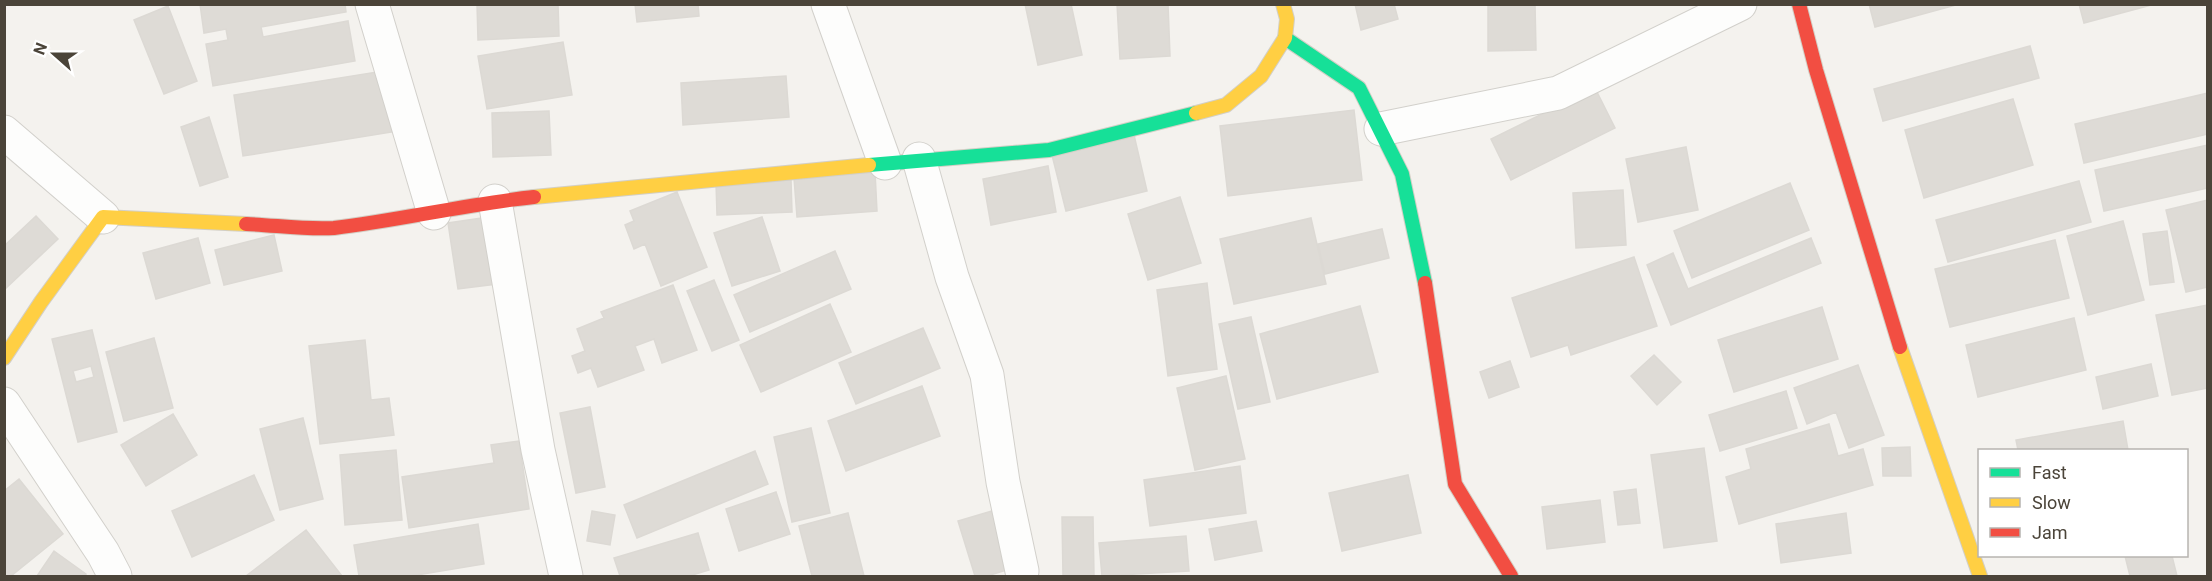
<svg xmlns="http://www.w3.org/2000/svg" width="2212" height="581" font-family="Roboto,sans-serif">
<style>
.building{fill:#dedbd6;stroke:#dcd9d4;stroke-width:1.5;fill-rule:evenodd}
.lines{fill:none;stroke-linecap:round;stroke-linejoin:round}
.street-casing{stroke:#d2d0cb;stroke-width:35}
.fast-casing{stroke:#d3cfc5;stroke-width:16}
.slow-casing{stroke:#d3cfc5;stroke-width:16}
.jam-casing{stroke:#d3cfc5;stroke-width:16}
.street{stroke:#fdfdfc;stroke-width:33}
.fast{stroke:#16e098;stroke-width:14}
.slow{stroke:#ffcf43;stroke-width:14}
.jam{stroke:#f24e42;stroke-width:14}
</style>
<rect width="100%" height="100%" fill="#f4f2ee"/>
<path class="building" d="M200 4H345L346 12 261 27 263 37 348 21 355 61 213 86 206 44 228 40 226 29 204 33Z
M477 4H558L559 36 478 40Z
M635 4H698L699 16 637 22Z
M1025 4H1071L1082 55 1038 65Z
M1117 4H1168L1170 56 1120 59Z
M1355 4H1394L1398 19 1361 30Z
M1488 4H1535L1536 50 1488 51Z
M1869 4H1956V5L1875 27Z
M2079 4H2155L2084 23Z
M168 6 197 81 164 94 134 20Z
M563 42 572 95 487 109 478 56Z
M2030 46 2039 78 1883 121 1874 89Z
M383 71 392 132 243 156 234 95Z
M786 76 789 117 683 125 681 83Z
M1595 88 1615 128 1511 180 1491 139Z
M2208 93V134L2084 163 2075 124Z
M2013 99 2033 165 1924 198 1905 130Z
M1354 110 1362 180 1228 196 1220 126Z
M549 111 551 155 493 157 492 113Z
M209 117 228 177 200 186 181 127Z
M1134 135 1147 191 1066 211 1052 155Z
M2208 145V188L2104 211 2095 170Z
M1686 147 1698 210 1638 222 1626 159Z
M1048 166 1056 212 991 225 983 179Z
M875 172 877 211 797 217 794 178Z
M791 179 792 212 717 215 716 183Z
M2079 181 2091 222 1948 262 1936 220Z
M1790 183 1809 230 1692 278 1674 231Z
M1623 190 1626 245 1576 248 1573 193Z
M677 192 707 267 661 286 645 244 634 249 625 225 634 221 630 211Z
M1180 197 1201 263 1148 280 1128 214Z
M2208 200V287L2186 292 2166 210Z
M36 216 58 239 4 290V246Z
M488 217 497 284 458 289 448 223Z
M762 217 780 271 732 286 714 233Z
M1311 218 1326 284 1234 304 1220 239Z
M2123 221 2144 300 2088 315 2067 236Z
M1382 229 1389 258 1325 274 1318 244Z
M2167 231 2174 282 2150 285 2143 234Z
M274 235 282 271 224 285 215 250Z
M198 238 210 283 156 299 143 253Z
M1811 238 1821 263 1671 325 1647 265 1673 253 1688 289Z
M2055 240 2069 298 1950 327 1935 269Z
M835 251 851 289 750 332 734 295Z
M1634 257 1657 326 1571 355 1568 345 1531 357 1512 298Z
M714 280 739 340 712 351 687 291Z
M1207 283 1217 369 1168 376 1157 290Z
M673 285 697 350 662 363 654 339 635 346 644 370 598 387 591 368 578 373 572 356 585 351 577 329 604 318 601 312Z
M830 304 851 352 761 392 740 345Z
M2208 305V388L2172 395 2156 315Z
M1360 306 1378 372 1277 399 1260 334Z
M1822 307 1838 359 1734 392 1718 340Z
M1251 317 1270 402 1238 409 1219 324Z
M2074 318 2086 370 1978 397 1966 345Z
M923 328 940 368 856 404 839 363Z
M92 330 117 432 78 442 52 339ZM91 366 94 377 76 382 73 371Z
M154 338 173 408 124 421 106 352Z
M365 340 371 400 389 398 394 435 320 444 309 346Z
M1654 355 1681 382 1657 405 1631 376Z
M1510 361 1519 387 1489 398 1480 372Z
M2151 364 2158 396 2103 409 2096 377Z
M1858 365 1884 435 1849 448 1836 412 1807 424 1794 388Z
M1226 376 1245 459 1195 470 1177 388Z
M922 386 940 436 846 471 828 421Z
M1786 391 1797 428 1720 451 1709 415Z
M590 407 605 487 576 493 560 413Z
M173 414 197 455 146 486 121 445Z
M303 418 323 499 280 510 260 429Z
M2123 421 2128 450H2018L2016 440Z
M1829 424 1838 456 1863 449 1873 485 1739 524 1726 477 1751 469 1746 449Z
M811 428 830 513 792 522 774 437Z
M519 441 529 509 409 528 402 477 494 463 491 445Z
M1910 447 1911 476H1883L1882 448Z
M1704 448 1717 541 1664 548 1651 455Z
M396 450 402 520 345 525 340 455Z
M755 451 768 484 637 538 624 505Z
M1240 466 1246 513 1150 526 1144 480Z
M254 475 274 520 192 557 172 511Z
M1408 475 1421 533 1342 551 1329 493Z
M19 479 63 534 11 576H4V491Z
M1636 489 1640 523 1618 525 1614 492Z
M776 492 790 534 739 551 726 509Z
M1600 500 1605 542 1547 549 1542 507Z
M592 511 615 515 610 545 587 541Z
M992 511 1010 569 987 576H975L958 521Z
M848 513 864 576H812L799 526Z
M1846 513 1851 553 1781 563 1776 524Z
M1062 517H1093L1094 576H1063Z
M1256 521 1262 551 1215 560 1209 529Z
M478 524 484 564 411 576H359L354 545Z
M306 530 342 576H246Z
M698 533 709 570 689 576H620L614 558Z
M1186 536 1189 571 1102 576 1099 543Z
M54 551 86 574 84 576H37Z
M2125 556H2172L2177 576H2130Z"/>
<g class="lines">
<g class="street-casing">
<path id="street" d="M372 4 434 213
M828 4 885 163
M1381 129 1558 93 1740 4
M4 132 103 217
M919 159 952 277 987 375 1003 482 1022 571
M495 201 538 450 566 576
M4 404 103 553 115 576"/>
</g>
<g class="fast-casing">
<path id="fast" d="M1285 38 1359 88 1402 174 1425 283
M869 165 1049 150 1196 113"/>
</g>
<g class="slow-casing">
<path id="slow" d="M1196 113 1226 105 1261 76 1285 38 1287 19 1283 4
M534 197 869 165
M1900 347 1980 576
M4 358 41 302 103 217 246 224"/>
</g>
<g class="jam-casing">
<path id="jam" d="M1799 4 1816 70 1900 347
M246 224C274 225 307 230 334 228 401 220 467 204 534 197
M1425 283 1455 484 1511 576"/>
</g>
<use href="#street" class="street"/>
<use href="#fast" class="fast"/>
<use href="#slow" class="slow"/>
<use href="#jam" class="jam"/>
</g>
<rect width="2212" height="581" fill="none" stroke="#4b4439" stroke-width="12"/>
<rect x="1978" y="449" width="210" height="108" fill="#ffffff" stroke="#b7b4b0" stroke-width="1.5"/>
<rect x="1990" y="468" width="30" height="9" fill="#16e098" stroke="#b7b4b0" stroke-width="1.5"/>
<text x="2032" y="479" font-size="18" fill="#4b4439">Fast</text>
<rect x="1990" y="498" width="30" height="9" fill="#ffcf43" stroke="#b7b4b0" stroke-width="1.5"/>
<text x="2032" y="509" font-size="18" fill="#4b4439">Slow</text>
<rect x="1990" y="528" width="30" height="9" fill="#f24e42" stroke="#b7b4b0" stroke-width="1.5"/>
<text x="2032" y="539" font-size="18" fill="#4b4439">Jam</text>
<g transform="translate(54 54) rotate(291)" stroke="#ffffff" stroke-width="4.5" paint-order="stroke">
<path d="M0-4.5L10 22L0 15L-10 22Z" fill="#4b4439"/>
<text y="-9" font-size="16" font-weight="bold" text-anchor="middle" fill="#4b4439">N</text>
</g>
</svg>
